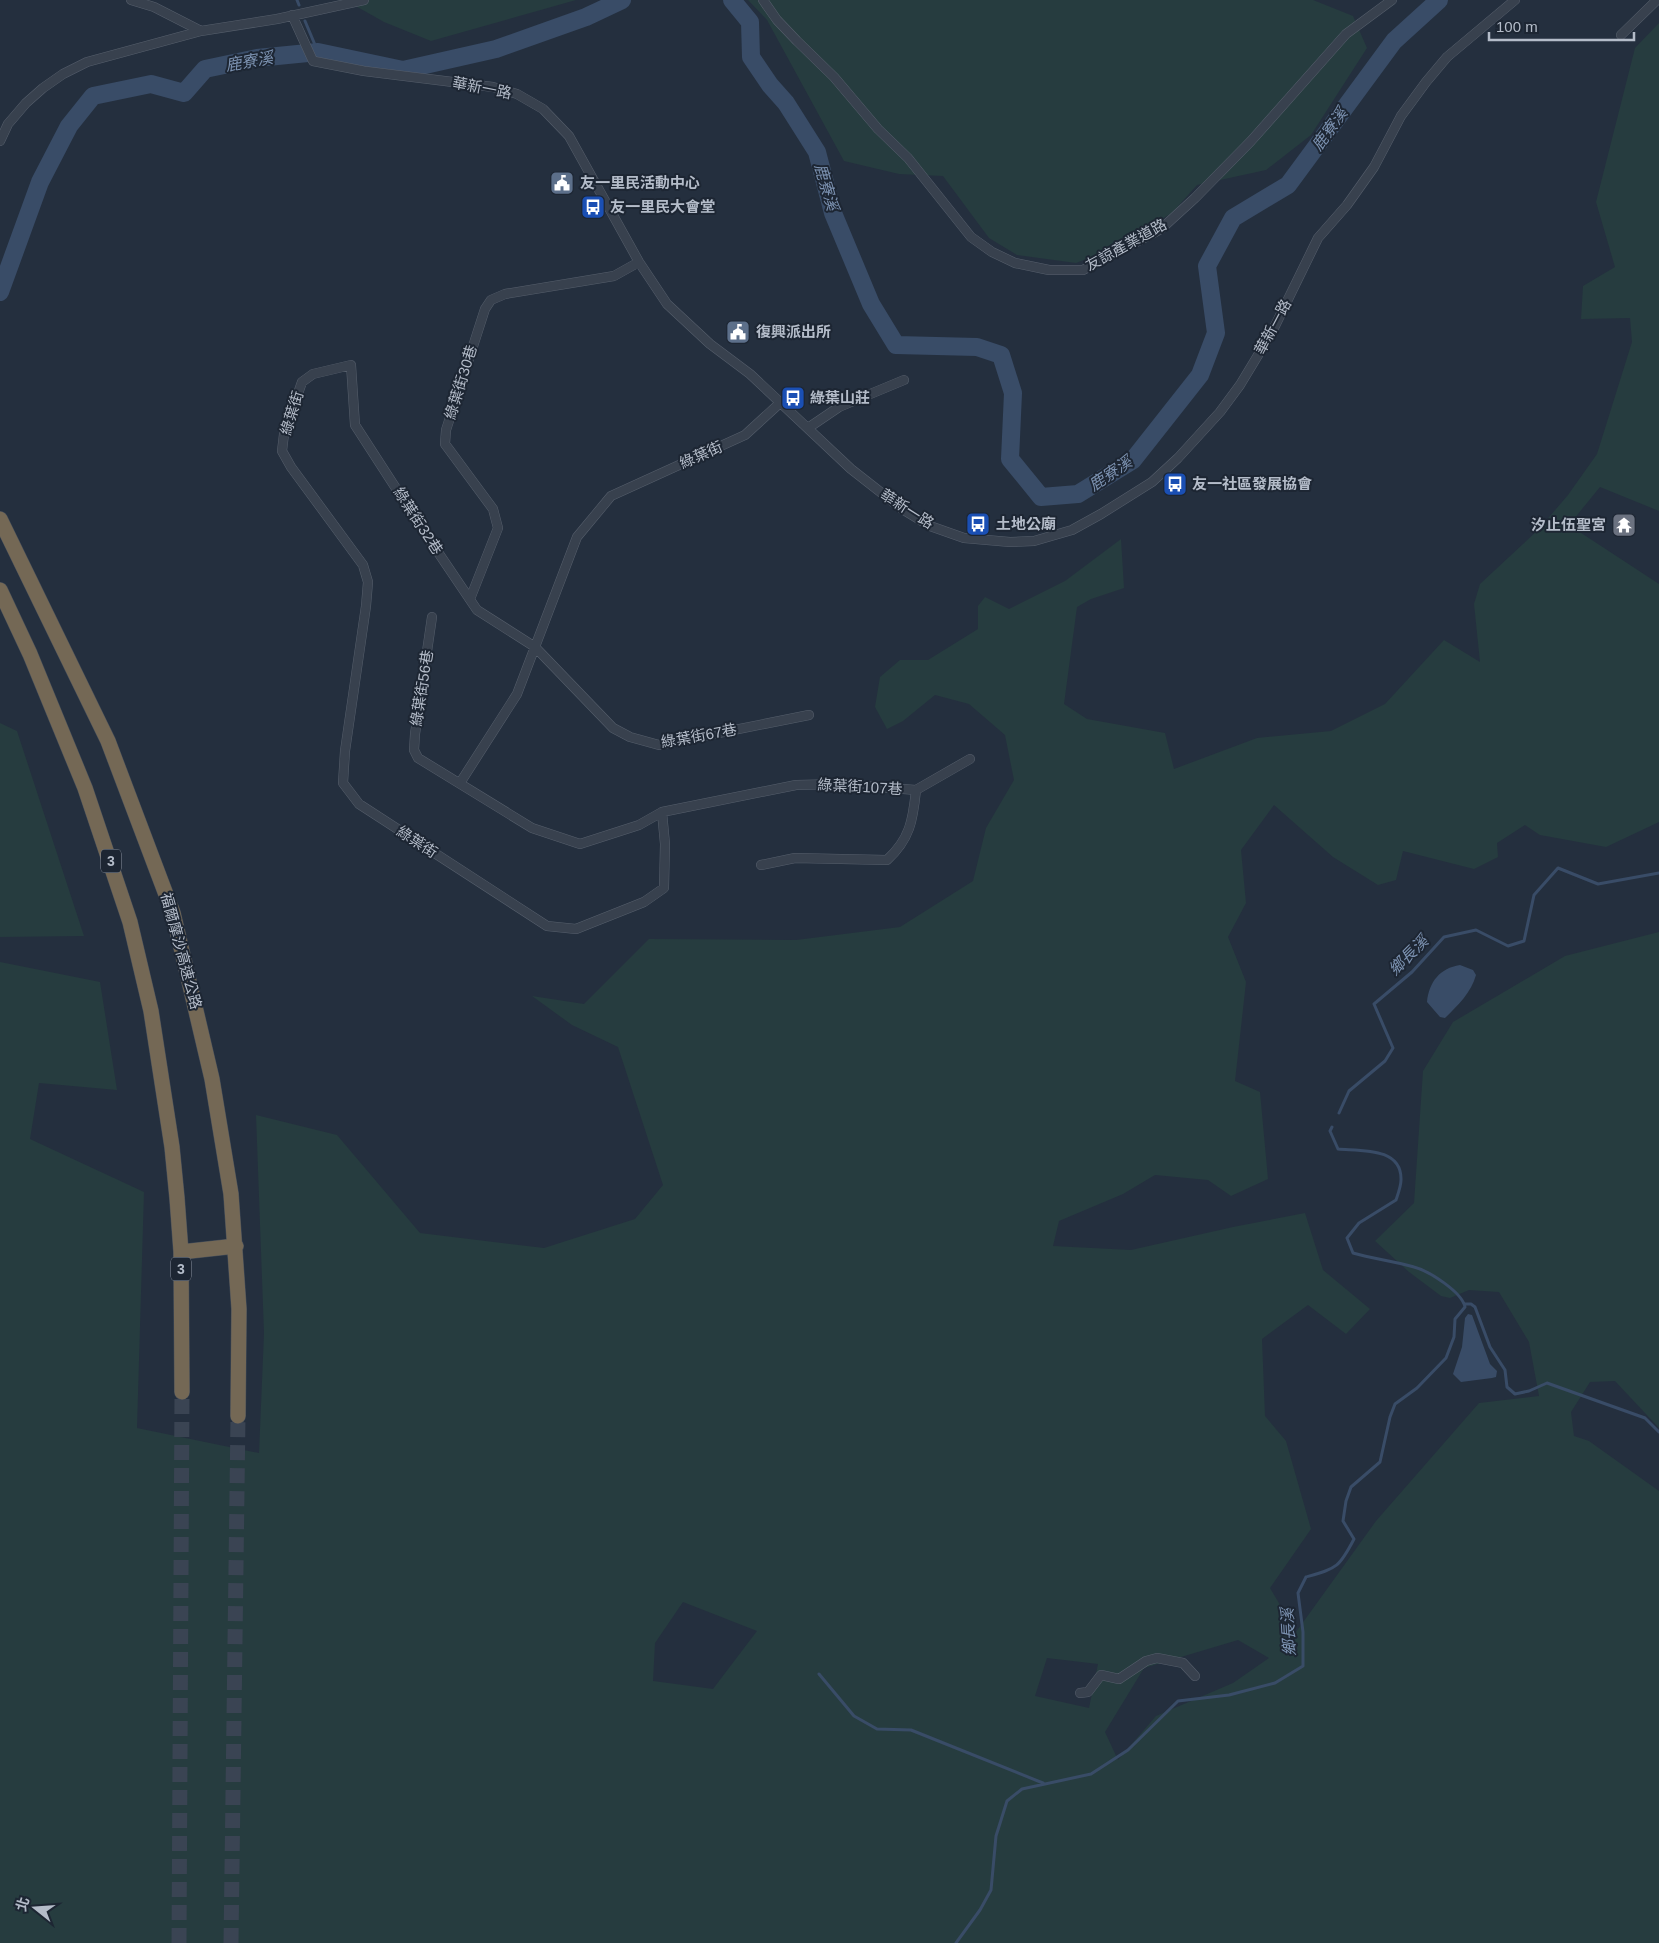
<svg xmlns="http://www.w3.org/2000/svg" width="1659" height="1943" font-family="Helvetica,'Noto Sans TC',sans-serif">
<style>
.green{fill:#263c3f;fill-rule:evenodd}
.water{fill:#394c67}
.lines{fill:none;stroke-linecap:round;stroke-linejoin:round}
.stream{stroke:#394c67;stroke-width:3}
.river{stroke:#394c67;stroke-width:18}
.motorway-tunnel{stroke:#3a4453;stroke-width:15;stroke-dasharray:15 8;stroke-linecap:butt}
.minor-casing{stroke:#565f6c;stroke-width:10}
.motorway-casing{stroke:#434c59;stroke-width:16}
.minor{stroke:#38414e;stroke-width:9}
.motorway{stroke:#746855;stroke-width:15}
.labels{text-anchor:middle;stroke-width:4;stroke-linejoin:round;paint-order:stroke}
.shield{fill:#1d2633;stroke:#878f9c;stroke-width:1}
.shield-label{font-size:14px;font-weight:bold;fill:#b4bcc9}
.street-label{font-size:15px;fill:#b4bcc9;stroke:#1d2633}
.poi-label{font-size:15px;font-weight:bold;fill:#b4bcc9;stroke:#1d2633;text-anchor:start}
.water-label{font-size:16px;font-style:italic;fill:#7c92b1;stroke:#1d2633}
</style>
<rect width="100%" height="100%" fill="#242f3e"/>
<path class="green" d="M345 0H576L431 41 384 22Z
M748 0H1313L1353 16 1367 48 1311 135 1266 170 1197 185 1172 213 1106 251 1076 263 1017 255 989 238 943 176 899 174 844 161 767 20Z
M1659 23V511L1600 487 1569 525 1659 584V822L1606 847 1540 835 1525 825 1497 843 1498 857 1474 869 1403 851 1396 880 1378 885 1333 857 1274 805 1241 850 1246 903 1228 937 1246 982 1235 1081 1260 1092 1268 1179 1231 1196 1208 1180 1155 1175 1123 1194 1059 1221 1053 1246 1131 1250 1233 1227 1305 1213 1323 1270 1370 1309 1346 1334 1308 1305 1262 1339 1265 1416 1286 1441 1311 1529 1270 1588 1296 1632 1376 1521 1479 1403 1539 1396 1529 1342 1499 1292 1469 1290 1450 1298 1441 1296 1409 1272 1375 1241 1414 1203 1423 1071 1453 1022 1565 956 1659 932V1428L1615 1381 1590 1382 1571 1412 1574 1436 1589 1441 1659 1491V1943H0V962L100 982 117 1090 39 1083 30 1139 144 1192 137 1428 259 1453 264 1333 256 1115 337 1135 420 1233 544 1248 635 1219 663 1185 618 1047 572 1025 532 996 584 1004 649 939 796 940 900 927 973 881 986 828 1014 780 1005 735 969 704 935 695 903 721 887 729 875 707 880 677 900 660H928L978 629V606L985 597 1009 609 1065 581 1121 539 1124 588 1091 599 1077 607 1064 704 1087 719 1165 733 1174 769 1257 738 1331 731 1385 704 1444 640 1480 662 1474 604 1480 584 1538 530 1568 495 1597 454 1632 342 1630 318 1581 319 1583 286 1615 267 1596 202 1635 48ZM683 1602 757 1631 713 1689 653 1681 655 1643ZM1238 1640 1269 1658 1233 1683 1156 1716 1118 1760 1105 1732 1144 1668ZM1047 1658 1098 1664 1089 1708 1035 1696Z
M0 723 17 731 84 936 0 937Z"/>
<path class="water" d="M1460 965 1473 970 1476 975C1471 993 1458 1005 1445 1018L1440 1017 1427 1002C1429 982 1440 968 1460 965Z
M1468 1314 1472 1315 1490 1364 1497 1371 1496 1377 1492 1378 1461 1382 1453 1374 1462 1347 1465 1318Z"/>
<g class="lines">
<path class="stream" d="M297 0 299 5
M305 21 318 52
M1339 1113 1349 1091 1385 1061 1393 1048 1374 1004 1412 972 1444 937 1476 930 1508 946 1524 941 1534 895 1558 868 1598 884 1659 873
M1465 1304H1471L1475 1307 1490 1347 1505 1370 1507 1387 1515 1394 1529 1391 1547 1383 1645 1418 1659 1432
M819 1674 854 1716 877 1729 911 1730 1043 1783
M956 1943 980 1910 991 1890 996 1836 1007 1801 1022 1789 1091 1774 1128 1750 1178 1701 1229 1695 1275 1683 1303 1666V1632L1298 1593 1306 1577C1337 1568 1339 1568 1354 1539L1343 1521 1346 1501 1351 1487 1380 1462 1390 1417 1395 1404 1417 1388 1446 1358 1454 1337 1455 1319 1465 1307C1462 1292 1429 1271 1414 1267 1394 1261 1373 1259 1353 1253L1347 1238 1359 1223 1396 1200C1398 1194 1401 1186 1401 1180 1402 1147 1361 1151 1338 1149L1330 1131 1332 1127"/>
<path class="river" d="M732 0 750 22 751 57 770 85 786 103 817 152 833 213 871 304 896 345 977 347 1001 355 1013 393 1010 459 1041 497 1078 494 1133 460 1200 375 1216 333 1207 266 1233 218 1288 185 1394 41 1439 0
M0 292 40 182 69 126 93 96 151 84 184 93 205 69 257 58 318 52 403 70 496 49 586 17 622 0"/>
<path class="motorway-tunnel" d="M179 1943 182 1392
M231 1943 238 1416"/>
<g class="minor-casing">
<path id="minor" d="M131 0 154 7 201 31
M763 0 777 20 797 41 834 77 878 129 908 158 971 237 992 252 1015 263 1049 270H1083L1161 229 1195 198 1251 141 1346 34 1392 0
M292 15 313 61 364 71 493 87 517 94 543 109 569 136 639 262 667 304 710 344 750 374 851 469 902 509 930 526 964 538 1010 542 1034 541 1072 530 1101 514 1152 482 1178 458 1220 412 1240 385 1272 332 1318 238 1347 205 1374 167 1401 116 1426 82 1447 57 1515 0
M1621 35 1657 0
M0 141 8 124 26 103 43 88 63 74 87 62 201 31 277 19 364 0
M808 428 839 407 904 380
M470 599 498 528 493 509 445 444 446 430 485 309 491 300 505 294 614 276 639 262
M432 617 415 734 414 750 418 758 532 828 580 844 639 825 662 812 796 785 839 784 916 790
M460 783 517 694 577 537 611 496 745 435 780 403
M916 790 970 759
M662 812 665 844 664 888 644 902 576 929 547 926 359 804 343 783 345 751 366 606 368 582 363 565 291 467 282 451 284 434 302 382 313 374 351 365 355 425 421 527 477 610 535 647 613 728 630 737 659 745 809 715
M761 865 795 858 887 860C910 839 913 820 916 790
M1080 1693 1088 1692 1101 1675 1119 1679 1146 1661 1157 1658 1183 1663 1195 1676"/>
</g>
<g class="motorway-casing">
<path id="motorway" d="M0 519 108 741 173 913 212 1079 231 1194 239 1309 238 1416
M0 590 30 654 85 788 130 922 151 1011 172 1147 177 1198 181 1252 182 1392
M181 1252 236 1246"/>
</g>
<use href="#minor" class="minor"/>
<use href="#motorway" class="motorway"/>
</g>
<defs>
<g id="civic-square" transform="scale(1.25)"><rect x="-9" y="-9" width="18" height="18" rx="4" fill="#5c6f8a" stroke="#1d2633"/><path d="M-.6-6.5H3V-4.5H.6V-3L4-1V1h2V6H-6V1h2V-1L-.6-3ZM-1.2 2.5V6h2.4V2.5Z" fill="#fff"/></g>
<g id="bus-square" transform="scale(1.25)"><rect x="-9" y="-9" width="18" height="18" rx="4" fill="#1a4fb4" stroke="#1d2633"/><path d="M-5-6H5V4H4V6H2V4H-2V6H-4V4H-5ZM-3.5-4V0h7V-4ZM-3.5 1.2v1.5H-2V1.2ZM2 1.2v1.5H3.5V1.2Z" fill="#fff"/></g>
<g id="temple-square" transform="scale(1.25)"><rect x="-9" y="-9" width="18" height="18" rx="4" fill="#6b7280" stroke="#1d2633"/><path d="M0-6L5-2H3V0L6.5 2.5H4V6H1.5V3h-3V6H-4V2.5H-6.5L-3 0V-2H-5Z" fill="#fff"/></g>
</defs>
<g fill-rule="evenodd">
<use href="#civic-square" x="562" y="183"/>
<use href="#bus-square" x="593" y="207"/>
<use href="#civic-square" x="738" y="332"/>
<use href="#bus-square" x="793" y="398"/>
<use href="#bus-square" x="1175" y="484"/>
<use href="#bus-square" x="978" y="524"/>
<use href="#temple-square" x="1624" y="525"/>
</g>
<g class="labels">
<g class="shield">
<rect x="101" y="849.5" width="20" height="23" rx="4"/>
<rect x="171" y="1257.5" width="20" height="23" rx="4"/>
</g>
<g class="shield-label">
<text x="111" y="866">3</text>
<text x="181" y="1274">3</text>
</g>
<g class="street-label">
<text transform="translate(482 88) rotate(11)" y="5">華新一路</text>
<text transform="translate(1126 245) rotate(-29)" y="5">友諒產業道路</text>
<text transform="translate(1273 327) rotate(-62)" y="5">華新一路</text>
<text transform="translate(461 382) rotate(-73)" y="5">綠葉街30巷</text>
<text transform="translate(292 413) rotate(-73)" y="5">綠葉街</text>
<text transform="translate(701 455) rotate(-24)" y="5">綠葉街</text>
<text transform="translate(907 509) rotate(32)" y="5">華新一路</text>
<text transform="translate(418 521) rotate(57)" y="5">綠葉街32巷</text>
<text transform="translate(422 688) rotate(-81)" y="5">綠葉街56巷</text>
<text transform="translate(699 736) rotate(-10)" y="5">綠葉街67巷</text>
<text transform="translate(860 787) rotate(3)" y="5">綠葉街107巷</text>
<text transform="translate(417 842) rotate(33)" y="5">綠葉街</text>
<text transform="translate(181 951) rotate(75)" y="5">福爾摩沙高速公路</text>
</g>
<g class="poi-label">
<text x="580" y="188">友一里民活動中心</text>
<text x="610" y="212">友一里民大會堂</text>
<text x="756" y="337">復興派出所</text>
<text x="810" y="403">綠葉山莊</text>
<text x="1192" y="489">友一社區發展協會</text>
<text x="996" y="529">土地公廟</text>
<text x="1606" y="530" text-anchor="end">汐止伍聖宮</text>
</g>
<g class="water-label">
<text transform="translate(249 61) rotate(-10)" y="6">鹿寮溪</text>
<text transform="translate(1329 129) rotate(-54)" y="6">鹿寮溪</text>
<text transform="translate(827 187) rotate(74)" y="6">鹿寮溪</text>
<text transform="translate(1110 473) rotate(-34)" y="6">鹿寮溪</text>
<text transform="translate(1408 955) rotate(-45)" y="6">鄉長溪</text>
<text transform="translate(1288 1632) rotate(-93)" y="6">鄉長溪</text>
</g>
</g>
<g transform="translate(35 1908) rotate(287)" stroke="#1d2633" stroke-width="4" paint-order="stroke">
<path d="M0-4L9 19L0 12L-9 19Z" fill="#b4bcc9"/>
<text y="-8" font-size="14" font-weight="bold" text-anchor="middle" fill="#b4bcc9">北</text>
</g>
<path d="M1489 32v8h145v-8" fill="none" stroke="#b4bcc9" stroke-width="2.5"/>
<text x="1496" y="32" font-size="15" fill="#b4bcc9" stroke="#1d2633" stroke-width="4" paint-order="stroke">100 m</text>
</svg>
